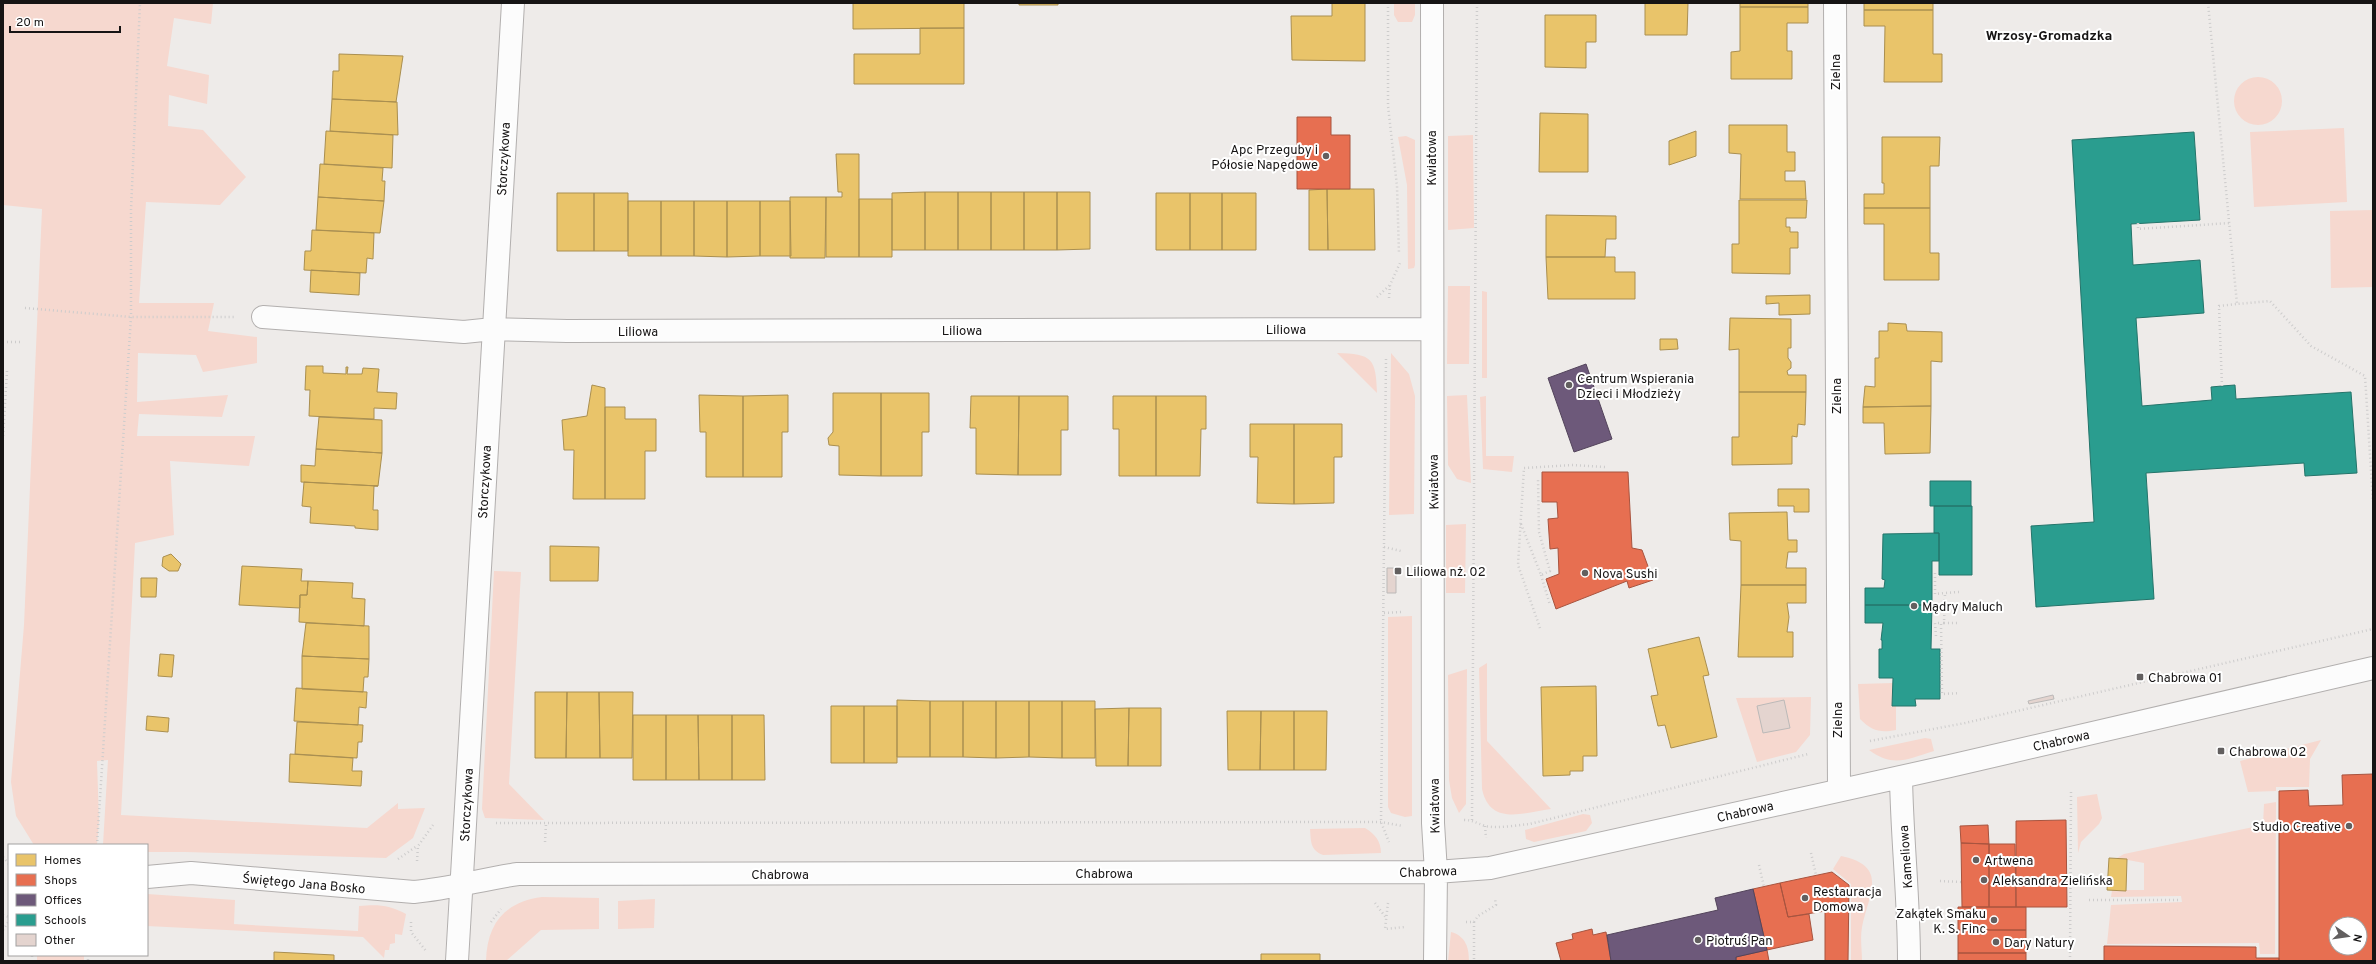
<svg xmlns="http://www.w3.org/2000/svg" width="2376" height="964" font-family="Overpass,sans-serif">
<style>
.green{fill:#f6d8cf}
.homes{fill:#e9c46a;stroke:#aa8f50}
.shops{fill:#e76f51;stroke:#a8543f;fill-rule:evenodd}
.offices{fill:#6d597a;stroke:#53445b}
.schools{fill:#2a9d8f;stroke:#24746a}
.building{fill:#e4d4cf;stroke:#bbb9b8}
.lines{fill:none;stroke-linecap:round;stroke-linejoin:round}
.street-casing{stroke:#b2afae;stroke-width:24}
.path{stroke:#cdcccc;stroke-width:2.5;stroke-dasharray:1 3;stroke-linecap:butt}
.street{stroke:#fcfcfc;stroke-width:22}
.poi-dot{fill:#625f5f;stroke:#fff;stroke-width:1.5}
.labels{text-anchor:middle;stroke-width:4;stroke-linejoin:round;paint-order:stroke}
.street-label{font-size:13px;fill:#161414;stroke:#fff}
.poi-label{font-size:13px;fill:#161414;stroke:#fff;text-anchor:start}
.neighbourhood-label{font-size:14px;font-weight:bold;fill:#161414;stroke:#fff}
</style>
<rect width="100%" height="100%" fill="#eeebe9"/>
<path class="green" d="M3 3H213L211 24 174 18 167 66 209 75 207 104 169 95 168 126 203 130 246 177 220 205 146 202 139 303H214L208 331 257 337V363L203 372 196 355 138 353 137 402 228 395 222 417 139 414 137 436H255L249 466 170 461 174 535 135 543 121 815 367 828 398 803V809L425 808 413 838 386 858 185 852H147V845H103L108 760 97 761 99 821 97 845H34L16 816 11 782 24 625 42 209 3 205Z
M1394 3H1415V15L1412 22H1398L1394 15Z
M2234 101a24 24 0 1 1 48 0a24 24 0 1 1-48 0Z
M2344 128 2347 202 2254 207 2250 132Z
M1473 135 1474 228 1448 230V136Z
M1406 136 1415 140V265L1414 268 1408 269 1407 185 1398 137Z
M2373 210V287L2331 288 2330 211Z
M1448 286H1470L1469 364H1447Z
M1482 291 1487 292V378H1482Z
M1337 353C1372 354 1376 358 1377 393Z
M1391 353 1409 374 1415 396 1414 514 1389 515Z
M1467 395 1471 483 1457 479 1448 465 1447 396Z
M1486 396V456H1514L1512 472 1483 469 1480 397Z
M1466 524 1465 593H1446V525Z
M494 571 521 572 509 784 544 820 485 818 482 809Z
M1412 616V816L1405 817 1391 813 1388 807V617Z
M1487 663V741L1551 809C1523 813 1490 826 1482 789L1479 668Z
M1467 669 1466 804 1459 813 1452 798 1449 780 1448 675Z
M1893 683 1892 706H1896V730C1880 733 1872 731 1860 719L1858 684Z
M1811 697 1810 735 1796 752 1757 762 1736 698Z
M1925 738 1931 739 1934 751C1907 759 1894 768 1869 750Z
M2321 740 2310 759 2309 787H2276V791L2248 792 2240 761Z
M2097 794 2102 818 2099 824 2081 842 2078 853 2077 797Z
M2276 802 2275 954H2260L2259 943 2107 944 2111 905 2182 902 2181 896 2111 897 2112 890H2144V863L2117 858 2124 854 2263 825 2264 804Z
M1583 814 1590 815 1592 823 1586 831 1534 842 1526 839 1525 830Z
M1365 828C1375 834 1381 841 1381 853L1323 855C1310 850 1311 841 1310 829Z
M1841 856C1890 866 1868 895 1862 927 1860 938 1862 950 1862 961H1851V884L1833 869Z
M147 894 235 900 234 924 358 931 359 906C378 904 390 905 406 914L402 935 395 934V943L390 944 389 950H385L384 958 363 937 147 926Z
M542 897 599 898V929L541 930 506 961H486C487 923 505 902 542 897Z
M655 899 654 928 618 929V901Z
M1451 932C1466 936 1469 948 1469 961H1448Z
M37 955H84V961H37Z"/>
<path class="homes" d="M853 3H964V28L853 29Z
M1019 3H1058V5H1019Z
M1332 3H1365V61L1292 60 1291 16H1332Z
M1645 3H1688L1687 35H1645Z
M1740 3H1808V7H1740Z
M1864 3H1933V10H1864Z
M1740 7H1808V23H1787V51H1792V79H1731V52L1740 51Z
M1864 10H1933V54H1942V82H1884L1885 26H1864Z
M1545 15H1596V42H1586V68L1545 67Z
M920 28H964V84H854V54H920Z
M339 54 403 56 396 102 332 99 333 71H339Z
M332 99 397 102 398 135 330 131Z
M1540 113 1588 114V172H1539Z
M1729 125H1787V152H1795V171H1785V181H1805L1806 199H1740L1741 154 1729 153Z
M326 131 393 135 392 168 324 164Z
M1696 131V156L1669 165V141Z
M1882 137H1940L1939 166H1930V208H1864V194H1884V183H1882Z
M836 154H859V257H826V197H842V192H838Z
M320 164 383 168 382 181H385L384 201 318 197Z
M1327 189H1374L1375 250H1328Z
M1327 189 1328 250H1309V190Z
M925 192H958V250H925Z
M925 192V250H892V193Z
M958 192H991V250H958Z
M991 192H1024V250H991Z
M1024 192H1057V250H1024Z
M1057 192H1090V249L1057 250Z
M557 193H594V251H557Z
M594 193H628V251H594Z
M1156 193H1190V250H1156Z
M1190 193H1222V250H1190Z
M1222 193H1256V250H1222Z
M318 197 384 201 380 233 316 230Z
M790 197H826L825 258H790Z
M859 199H892V257H859Z
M1739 200H1807L1806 218H1786V227H1790V232H1798V248H1790V274L1732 273V244H1739Z
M628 201H661V256H628Z
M661 201H694V256H661Z
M694 201H727V257L694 256Z
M727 201H760V256L727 257Z
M760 201H790L791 256H760Z
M1864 208H1930V253H1939V280H1884V224H1864Z
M1546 215 1616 216V239H1606L1605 257H1546Z
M312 230 374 233 373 259 367 258 366 273 304 270 305 251H311Z
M1546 257H1615V272H1635V299H1548Z
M311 270 360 273 359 295 310 292Z
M1810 295V314L1779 315V303L1766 304V296Z
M1730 318 1791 319V348H1788V358L1791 362V368L1787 371 1788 375H1806V392H1739V349L1729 350Z
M1888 323 1906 324 1907 331 1942 332V362L1931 361V406L1863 407 1865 386 1875 387V358H1879V331H1888Z
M1660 339H1677L1678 349 1660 350Z
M306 366H323V373L346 374V367H348L347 374H362L363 368 379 369 377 392 397 393 396 409 374 408V419L309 416 310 390H305Z
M592 385 605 388V499H573L574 450H564L562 420 587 416Z
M1739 392H1806L1805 425 1798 424 1797 437 1792 436V464L1732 465V437H1739Z
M833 393H881V476L839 475V446L829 445 828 438 833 432Z
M881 393H929V432H922V476H881Z
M699 395 743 396V477H706V432H700Z
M788 395V432H782V477H743V396Z
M971 396H1019L1018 475 976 474V428H970Z
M1019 396H1068V430H1061V475H1018Z
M1113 396H1156V476H1119V429H1113Z
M1156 396H1206V429H1201L1200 476H1156Z
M1931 406 1930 453 1885 454 1884 423H1863V407Z
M605 407H625V419H656V451H645V499H605Z
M319 417 382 420V453L316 449Z
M1250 424H1294V504L1257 503 1258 457H1250Z
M1294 424H1342V457H1334V503L1294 504Z
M316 449 382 453 378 486 301 482V465L315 466Z
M304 482 378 486H374L373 510H378V530L355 528V526L310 523 311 507 302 506Z
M1778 489H1809V512H1794V506H1778Z
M1787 512 1788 540H1797V552H1788L1786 568H1806V585H1741V541L1730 540 1729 513Z
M550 546 599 547 598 581H550Z
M171 554 181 564 178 571H169L162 566 163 557Z
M242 566 302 569 301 581H308L307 595H300V608L239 605Z
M141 578H157L156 597H141Z
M308 581 353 583 352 598 365 599 364 626 299 622 300 595H307Z
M1741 585H1806V603H1787L1789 617 1787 632H1793V657H1738Z
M306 623 369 626V659L302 656Z
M1699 637 1709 675 1703 676 1717 737 1671 748 1665 725 1658 726 1651 696 1658 695 1648 649Z
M160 654 174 655 172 677 158 676Z
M302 656 369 659 368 677H364L363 692 302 689Z
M1596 686 1597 756H1583V771H1570V775L1543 776 1541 687Z
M296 688 367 692 366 708 359 707 358 725 294 721Z
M535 692H567L566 758H535Z
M567 692H599L600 758H566Z
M599 692H633L632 758H600Z
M897 700 930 701V757H897Z
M930 701H963V757H930Z
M963 701H996V758L963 757Z
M996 701H1029V757L996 758Z
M1029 701H1062V758L1029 757Z
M1062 701H1095V758H1062Z
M831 706H864V763H831Z
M864 706H897V763H864Z
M1129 708H1161V766H1128Z
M1129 708 1128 766H1096L1095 709Z
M1227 711H1261L1260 770H1228Z
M1261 711H1294V770H1260Z
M1294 711H1327L1326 770H1294Z
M633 715H666V780H633Z
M666 715H698L699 780H666Z
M698 715H732V780H699Z
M732 715H764L765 780H732Z
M147 716 169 718 168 732 146 730Z
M297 722 363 725 362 742H358L357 758 295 754Z
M290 754 353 758 352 771H362L361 786 289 782Z
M2109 858 2127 859 2126 891 2107 890Z
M274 952 334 955V961H274Z
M1261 954H1320V961H1261Z"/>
<path class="shops" d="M1297 117H1331V135H1350V189H1297Z
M1542 472H1628L1632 548 1642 550 1653 580 1629 588 1627 581 1556 609 1546 579 1559 574 1558 548 1550 549 1548 519 1558 518 1557 502H1542Z
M2373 774V961H2279V791L2308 790 2309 806 2343 805 2342 775ZM2336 924H2360V948H2336Z
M2066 820 2067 907H2016V821Z
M1988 825 1989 844 1961 843 1960 826Z
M1961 843 1989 844V907H1962Z
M1989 844H2015L2016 907H1989Z
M1832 872 1849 885 1848 961H1825V911L1788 917 1780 883Z
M1780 883 1788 917 1809 914 1813 940 1767 950 1753 889Z
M1958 907H2026V930H1958Z
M1592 929 1593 935 1606 932 1611 961H1561L1556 943 1573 939 1572 934Z
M1958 930H2026V953H1958Z
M2104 946 2256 947V958H2279V961H2104Z
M1767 950 1769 961H1736V957Z
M1958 953H2026V961H1958Z"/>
<path class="offices" d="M1586 364 1612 439 1574 452 1548 378Z
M1753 889 1767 950 1736 957V961H1611L1607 935 1718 910 1715 898Z"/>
<path class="schools" d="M2194 132 2200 220 2131 224 2133 265 2200 260 2204 313 2136 318 2142 406 2212 400 2211 387 2222 386 2235 385 2236 399 2351 392 2357 473 2305 476 2304 463 2146 473 2154 599 2036 607 2031 526 2094 522 2072 140Z
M1930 481H1971V506H1930Z
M1934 506H1972V575H1939V533H1934Z
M1939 533V561H1932V605H1865V588H1884L1885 580 1882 579 1883 534Z
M1865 605H1932L1931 649H1940V699H1915L1916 706H1892L1893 678H1879V649H1882V640H1881L1883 623H1865Z"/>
<path class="building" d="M1387 568H1396V593H1387Z
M2053 695 2054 699 2029 704 2028 701Z
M1784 700 1790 728 1763 733 1757 706Z"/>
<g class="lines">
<g class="street-casing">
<path id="street" d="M1432 3 1433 823 1436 872 1435 961
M1835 3 1839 789
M263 317 464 332 493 329 567 331 1431 329
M1901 777C1902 839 1909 899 1909 961
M147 877 191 873 414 892C449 889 483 879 518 874L1436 872 1490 868 1950 766 2373 668
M457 961 513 3"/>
</g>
<path class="path" d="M1388 3V106L1397 186 1399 254
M2208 3 2237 304 2270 301 2311 346 2365 376 2373 502
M2138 223V229L2230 223
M1377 297 1390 285
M1389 298 1390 285 1400 263
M25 308 131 317H234
M3 342H23
M1386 359 1381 822 1389 842
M3 371H7L3 438
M2222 386 2219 306 2237 304
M1521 524 1541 575 1550 571 1539 532 1538 478
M1384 547 1401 551
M1935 573V594L1945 593
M1541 575 1550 605
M1959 592 1945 593 1944 623H1959
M1384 613 1402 612
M1944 623H1941L1942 694 1960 693
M1540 628 1518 565 1524 468 1574 465 1605 467
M1936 636 1935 623H1941
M1870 741 1965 723 2373 629
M1464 820C1473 820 1476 823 1485 826 1499 829 1516 825 1530 824L1808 754
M1472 820 1477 3
M496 823 1381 822 1403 826
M1485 826 1486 838
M545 842 546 824
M97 845 131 317V210L140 3
M1811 853 1816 875
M3 857 9 864
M398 859 417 846
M417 861 418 846 433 825
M1759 865 1764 887
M1940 881 1961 882
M2089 900H2179
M1375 903 1387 919
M1388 903 1385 929 1405 927
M3 915 9 917
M411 922V932L426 951
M491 922 501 909
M1466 922H1474L1478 916 1496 905 1495 899
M1474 922V961
M3 930 9 921
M88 955V961
M32 961V955
M2070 961 2071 792"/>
<use href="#street" class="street"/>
</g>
<g class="poi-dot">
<circle cx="1326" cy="156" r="4"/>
<circle cx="1569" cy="385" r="4"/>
<rect x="1394" y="567" width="8" height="8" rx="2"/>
<circle cx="1585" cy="573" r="4"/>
<circle cx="1914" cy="606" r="4"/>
<rect x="2136" y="673" width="8" height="8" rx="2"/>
<rect x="2217" y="747" width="8" height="8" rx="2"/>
<circle cx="2349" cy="826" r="4"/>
<circle cx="1976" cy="860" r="4"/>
<circle cx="1984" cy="880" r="4"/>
<circle cx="1805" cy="898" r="4"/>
<circle cx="1994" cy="920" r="4"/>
<circle cx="1698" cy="940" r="4"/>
<circle cx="1996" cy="942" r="4"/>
</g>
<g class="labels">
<g class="street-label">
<text transform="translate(1835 72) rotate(-90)" y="5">Zielna</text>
<text transform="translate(1431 158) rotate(-90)" y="5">Kwiatowa</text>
<text transform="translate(503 159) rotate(-87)" y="5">Storczykowa</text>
<text x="1286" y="334">Liliowa</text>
<text x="962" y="335">Liliowa</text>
<text x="638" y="336">Liliowa</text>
<text transform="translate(1836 396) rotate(-90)" y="5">Zielna</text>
<text transform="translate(484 482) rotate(-87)" y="5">Storczykowa</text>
<text transform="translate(1433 482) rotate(-91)" y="5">Kwiatowa</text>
<text transform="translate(1837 720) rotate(-90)" y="5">Zielna</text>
<text transform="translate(2061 740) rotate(-13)" y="5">Chabrowa</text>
<text transform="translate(466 805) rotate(-87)" y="5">Storczykowa</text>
<text transform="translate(1434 806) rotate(-91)" y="5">Kwiatowa</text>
<text transform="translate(1745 811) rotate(-13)" y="5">Chabrowa</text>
<text transform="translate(1905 857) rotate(-94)" y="5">Kameliowa</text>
<text transform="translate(1428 871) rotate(-2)" y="5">Chabrowa</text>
<text x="1104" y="878">Chabrowa</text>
<text x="780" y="879">Chabrowa</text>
<text transform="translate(304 883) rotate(5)" y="5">Świętego Jana Bosko</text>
</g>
<g class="poi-label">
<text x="1318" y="154" text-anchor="end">Apc Przeguby i<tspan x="1318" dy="15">Półosie Napędowe</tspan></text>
<text x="1577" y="383">Centrum Wspierania<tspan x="1577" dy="15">Dzieci i Młodzieży</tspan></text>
<text x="1406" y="576">Liliowa nż. 02</text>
<text x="1593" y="578">Nova Sushi</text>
<text x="1922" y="611">Mądry Maluch</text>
<text x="2148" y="682">Chabrowa 01</text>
<text x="2229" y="756">Chabrowa 02</text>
<text x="2341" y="831" text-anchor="end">Studio Creative</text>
<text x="1984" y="865">Artwena</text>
<text x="1992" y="885">Aleksandra Zielińska</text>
<text x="1813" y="896">Restauracja<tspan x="1813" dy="15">Domowa</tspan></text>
<text x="1986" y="918" text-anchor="end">Zakątek Smaku<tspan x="1986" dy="15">K. S. Finc</tspan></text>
<text x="1706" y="945">Piotruś Pan</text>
<text x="2004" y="947">Dary Natury</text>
</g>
<g class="neighbourhood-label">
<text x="2049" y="40">Wrzosy-Gromadzka</text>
</g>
</g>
<rect width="2376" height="964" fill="none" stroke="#161414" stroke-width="8"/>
<rect x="8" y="844" width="140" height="112" fill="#ffffff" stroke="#a2a1a1"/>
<rect x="16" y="854" width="20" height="12" fill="#e9c46a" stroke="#a2a1a1"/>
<text x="44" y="864" font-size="12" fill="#161414">Homes</text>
<rect x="16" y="874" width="20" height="12" fill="#e76f51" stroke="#a2a1a1"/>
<text x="44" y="884" font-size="12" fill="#161414">Shops</text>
<rect x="16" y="894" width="20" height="12" fill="#6d597a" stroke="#a2a1a1"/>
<text x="44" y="904" font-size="12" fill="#161414">Offices</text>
<rect x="16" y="914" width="20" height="12" fill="#2a9d8f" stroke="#a2a1a1"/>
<text x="44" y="924" font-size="12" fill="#161414">Schools</text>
<rect x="16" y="934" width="20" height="12" fill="#e4d4cf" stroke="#a2a1a1"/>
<text x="44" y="944" font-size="12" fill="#161414">Other</text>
<g transform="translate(2348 936) rotate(103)"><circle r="19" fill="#ffffff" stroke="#a2a1a1"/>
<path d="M0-3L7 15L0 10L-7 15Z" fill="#625f5f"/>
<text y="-6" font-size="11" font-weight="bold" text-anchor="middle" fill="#161414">N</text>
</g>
<path d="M10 26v6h110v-6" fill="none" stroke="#161414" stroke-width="2"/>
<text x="16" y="26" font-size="12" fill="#161414" stroke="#ffffff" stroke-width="3" paint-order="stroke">20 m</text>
</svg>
